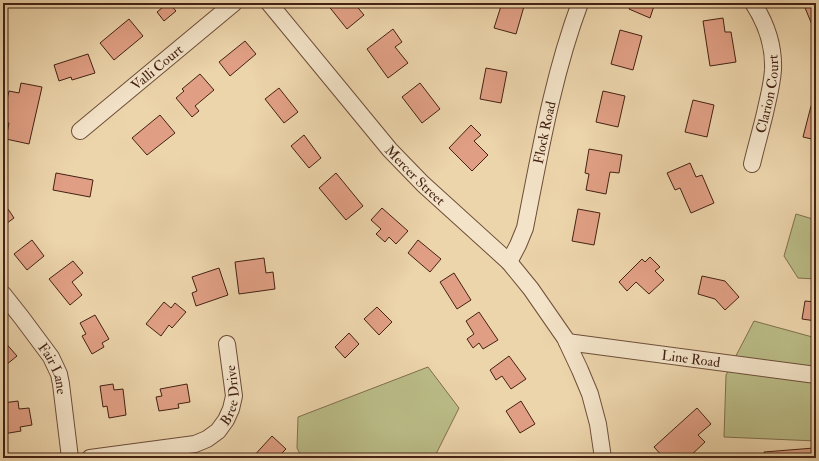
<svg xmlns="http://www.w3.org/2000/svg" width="819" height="461" font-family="'IM FELL Double Pica',serif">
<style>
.green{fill:#babc87;stroke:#7f6f4d}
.building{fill:#e09f84;stroke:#442213}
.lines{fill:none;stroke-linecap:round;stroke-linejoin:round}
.minor-casing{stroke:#6e4e39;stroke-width:18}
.minor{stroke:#f3e3c8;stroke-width:16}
.labels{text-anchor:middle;stroke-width:3;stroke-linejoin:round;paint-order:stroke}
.street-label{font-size:14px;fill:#442213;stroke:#f3e3c8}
</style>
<rect width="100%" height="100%" fill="#ecd4ab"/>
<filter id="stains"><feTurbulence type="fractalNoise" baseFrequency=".005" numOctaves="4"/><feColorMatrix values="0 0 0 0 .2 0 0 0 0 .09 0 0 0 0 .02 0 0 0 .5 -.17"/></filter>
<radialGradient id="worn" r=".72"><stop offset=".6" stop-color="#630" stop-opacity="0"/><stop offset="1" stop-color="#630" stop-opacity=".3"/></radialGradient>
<path class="green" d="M796 214 816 220V279L798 278 784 256Z
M754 321 816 338V441L724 437 726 375Z
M428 367 459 408 435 456 431 458H302L297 448 298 417Z"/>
<path class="building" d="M168 3H169L176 11 164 21 157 12Z
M328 3H354L364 15 347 29 327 4Z
M502 3H525L516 34 494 28Z
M631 3H655L650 18 629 9Z
M803 3H816V26L813 27Z
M723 18 725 32H731L736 62 710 66 703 21Z
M129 19 143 36 114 60 100 43Z
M393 29 402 42 395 47 408 63 388 78 367 49Z
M620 30 642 36 633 70 611 64Z
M245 41 256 54 230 76 219 62Z
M88 54 95 73 72 80 71 77 59 81 54 65Z
M486 68 507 72 501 103 480 99Z
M200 74 214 90 195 106 199 111 192 117 176 98 184 91 182 89Z
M21 83 42 87 29 144 6 139 9 123 3 121V117L9 91 19 93Z
M420 83 440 109 422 123 402 97Z
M279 88 298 112 284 123 265 99Z
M603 91 625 96 618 127 596 122Z
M693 100 714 105 707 137 685 132Z
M811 106 816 107V140L803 137Z
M160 115 175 133 147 155 132 138Z
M471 125 481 135 474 141 488 155 472 171 449 148Z
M304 135 321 158 309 168 291 146Z
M589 149 622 155 619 173 610 172 606 194 586 190 589 174 585 173Z
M690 163 696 177 702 175 714 203 691 213 680 188 675 190 667 173Z
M56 173 93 180 90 197 53 190Z
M336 173 363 206 346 220 319 188Z
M382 208 408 231 396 244 389 237 385 242 376 234 381 229 371 220Z
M8 209 14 218 3 226V213Z
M578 209 600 213 594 245 572 241Z
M32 240 44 256 27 270 14 254Z
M418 240 441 259 430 272 408 253Z
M650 257 660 267 655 271 664 280 649 294 636 282 627 291 619 282 642 259 645 262Z
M264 258 266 273 273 272 275 289 239 294 235 262Z
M73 261 83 273 72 282 82 295 70 305 49 279Z
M219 268 228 295 196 306 192 293 197 291 192 277Z
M454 273 471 300 457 309 440 282Z
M702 276 725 281 739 297 725 310 715 299 698 294Z
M805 301 816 302V321L802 319Z
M164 302 171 308 175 303 186 312 172 328 169 325 161 336 146 324Z
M377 307 392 322 379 335 364 319Z
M479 312 498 340 483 349 479 343 473 348 467 339 474 334 466 321Z
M95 315 109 339 102 343 104 347 92 354 82 336 86 334 80 323Z
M349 333 359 344 345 358 335 347Z
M3 340 17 356 6 365 3 362Z
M509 356 526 379 511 389 502 376 496 380 490 370Z
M113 384 114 390 123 389 126 415 109 418 107 406 103 407 100 386Z
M187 384 190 402 178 404 179 408 159 411 156 397 162 396 160 389Z
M18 401 19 409 29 408 32 425 20 427 21 431 3 434V420H4L3 403Z
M521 401 535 424 520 433 506 411Z
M697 408 711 424 698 435 705 442 688 458H680L676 453 670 458H664L654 447Z
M272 436 286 449 277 458H252Z
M814 448V458H765L764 452Z"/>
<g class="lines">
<g class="minor-casing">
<g id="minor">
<path id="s1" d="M269 3 390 150 423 184 509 262 531 289 565 338 580 370 590 394 598 424 603 458"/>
<path id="s2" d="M80 131 234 3"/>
<path id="s3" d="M752 164C756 147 761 130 765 113 768 99 772 85 773 70 774 47 766 23 753 3"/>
<path id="s4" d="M509 262 518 245 525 228C540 152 553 75 580 3"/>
<path id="s5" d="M3 294 22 318 51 357 59 374 61 384 70 458"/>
<path id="s6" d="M567 342 816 375"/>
<path id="s7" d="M90 458 195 444 207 439 218 431 226 420 231 409 234 396 227 344"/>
</g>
</g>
<use href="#minor" class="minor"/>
</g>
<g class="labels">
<g class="street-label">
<text dy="5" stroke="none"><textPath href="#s2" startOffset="100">Valli Court</textPath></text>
<text dy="5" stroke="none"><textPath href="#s3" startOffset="72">Clarion Court</textPath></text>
<text dy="5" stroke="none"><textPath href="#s4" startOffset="135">Flock Road</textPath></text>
<text dy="5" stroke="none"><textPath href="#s1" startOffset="226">Mercer Street</textPath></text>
<text dy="5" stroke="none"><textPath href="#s6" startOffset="125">Line Road</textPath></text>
<text dy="5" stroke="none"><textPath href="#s5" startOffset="91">Fair Lane</textPath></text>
<text dy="5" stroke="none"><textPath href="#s7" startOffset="172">Bree Drive</textPath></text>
</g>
</g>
<rect width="819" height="461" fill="none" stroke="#ecd4ab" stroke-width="16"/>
<rect x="4" y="4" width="811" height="453" fill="none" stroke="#442213" stroke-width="2"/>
<rect x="8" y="8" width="803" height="445" fill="none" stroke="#442213"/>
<rect width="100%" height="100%" filter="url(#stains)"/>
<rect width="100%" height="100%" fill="url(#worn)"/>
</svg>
